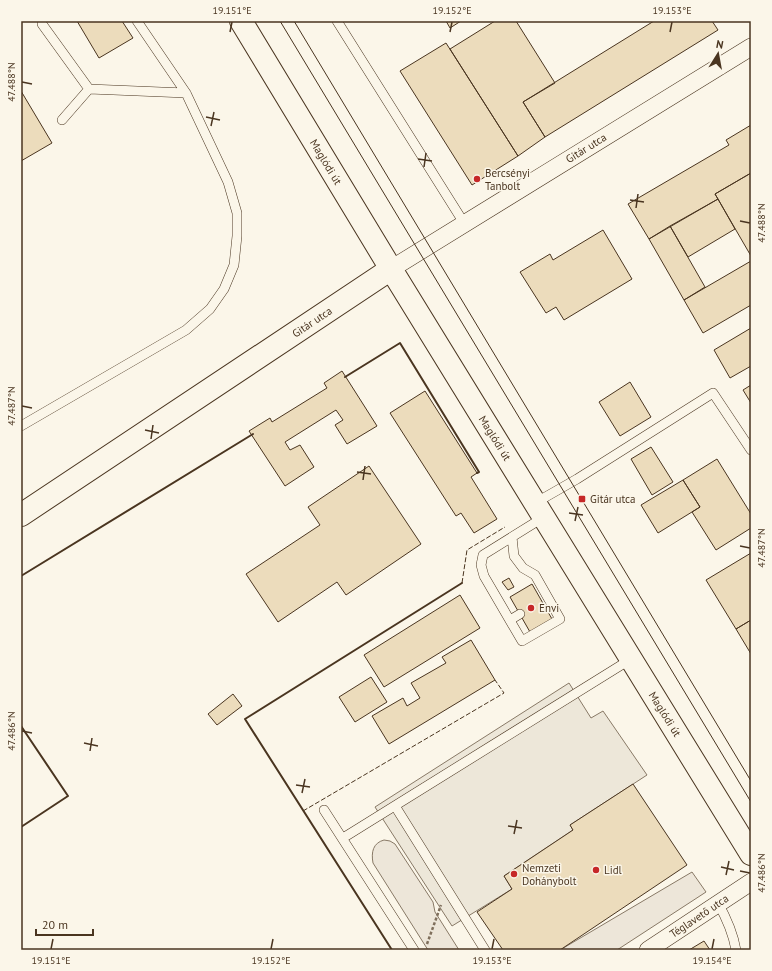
<svg xmlns="http://www.w3.org/2000/svg" width="772" height="971" font-family="'PT Sans',sans-serif">
<style>
.green{fill:#ede6d9;stroke:#887966}
.parking{fill:#ede7d9;stroke:#887966}
.building{fill:#ecdcbc;stroke:#4a3520}
.lines{fill:none;stroke-linecap:round;stroke-linejoin:round}
.lane-casing{stroke:#4a3520;stroke-width:10}
.street-casing{stroke:#4a3520;stroke-width:18}
.secondary-casing{stroke:#4a3520;stroke-width:24}
.path{stroke:#7f6f5c;stroke-width:2.5;stroke-dasharray:3 2;stroke-linecap:butt}
.lane{stroke:#fbf6e9;stroke-width:9}
.street{stroke:#fbf6e9;stroke-width:17}
.secondary{stroke:#fbf6e9;stroke-width:22}
.tram{stroke:#4a3520;stroke-width:1}
.fence{stroke:#4a3520;stroke-width:1;stroke-dasharray:5 2;stroke-linecap:butt}
.wall{stroke:#4a3520;stroke-width:2}
.ticks{fill:none;stroke:#4a3520;stroke-width:1.5}
.poi-dot{fill:#c62828;stroke:#fbf6e9;stroke-width:1.5}
.labels{text-anchor:middle;stroke-width:3;stroke-linejoin:round;paint-order:stroke}
.street-label{font-size:11px;fill:#4a3520;stroke:#fbf6e9}
.poi-label{font-size:11px;fill:#4a3520;stroke:#fbf6e9;text-anchor:start}
.neatline{fill:none;stroke:#4a3520;stroke-width:1.5}
.ticks-label{font-size:10px;text-anchor:middle;fill:#4a3520}
</style>
<rect width="100%" height="100%" fill="#fbf6e9"/>
<path class="green" d="M384 840 390 841 395 844 433 902 435 912 459 950H428L373 863C371 852 373 843 384 840Z
M692 872 706 892 617 950H560Z"/>
<path class="parking" d="M569 683 591 718 603 711 647 775 570 825 573 830 504 876 512 889 452 926 375 807Z"/>
<path class="building" d="M77 21H122L133 38 99 58Z
M446 21H461L450 28Z
M495 21H516L555 83 523 102 545 137 518 156 450 49Z
M654 21H712L718 30 545 137 523 102Z
M446 43 518 156 472 185 400 71Z
M21 91 52 143 21 161Z
M751 125V173L715 194 718 199 649 239 628 204 729 145 726 140Z
M751 173V256L715 194Z
M718 199 735 229 688 257 670 226Z
M670 226 705 287 684 300 649 239Z
M603 230 632 279 564 320 556 307 546 313 520 272 550 254 553 260Z
M751 261V305L703 333 684 300Z
M751 328V366L730 378 714 350Z
M342 371 377 426 347 444 335 425 343 420 336 410 285 442 290 450 300 445 314 467 285 486 249 431 270 418 272 422 327 388 324 383Z
M630 382 651 417 620 436 599 402Z
M751 385V403L743 390Z
M425 391 477 473 471 477 497 519 474 533 461 513 456 516 390 413Z
M651 447 673 482 652 495 631 459Z
M717 459 751 514V528L716 550 692 512 700 507 683 480Z
M369 466 421 544 346 595 337 582 278 622 246 574 320 525 308 507Z
M683 480 700 507 658 533 641 505Z
M751 553V620L736 629 706 580Z
M509 578 514 587 508 590 502 582Z
M532 584 552 619 530 632 510 597Z
M460 595 480 628 384 687 364 655Z
M751 620V654L736 629Z
M471 640 495 680 389 744 372 716 403 698 407 706 420 698 411 683 446 663 442 657Z
M371 677 387 702 355 722 339 697Z
M233 694 242 706 217 725 208 714Z
M633 784 687 865 560 950H503L477 912 512 889 504 876 573 830 570 825Z
M704 941 710 950H689Z"/>
<g class="lines">
<g class="lane-casing">
<path id="lane" d="M337 21 464 223
M42 24 89 89 186 93
M62 120 89 89
M21 426 186 330 210 309 224 289 234 265 237 236V213L228 182 186 93 137 21
M535 503 577 479 713 393 751 450
M512 537 514 556 523 568 535 575 560 619 522 641 484 576 481 565 483 555 544 517
M510 620 520 614
M395 806 485 950
M324 810 414 950
M343 838 631 659
M718 903C727 919 733 933 736 950"/>
</g>
<g class="street-casing">
<path id="street" d="M391 269 751 47
M648 950 751 882"/>
</g>
<g class="secondary-casing">
<path id="secondary" d="M241 21 391 269 751 854
M21 515 391 269"/>
</g>
<path class="path" d="M427 944 441 905"/>
<use href="#lane" class="lane"/>
<use href="#street" class="street"/>
<use href="#secondary" class="secondary"/>
<path class="tram" d="M280 21 751 802
M294 21 751 781"/>
<path class="fence" d="M462 583 467 550 505 527
M303 811 504 693 495 680"/>
<path class="wall" d="M345 377 400 343 479 472 477 473
M21 576 253 434
M21 726 68 796 21 827
M392 950 245 719 462 583"/>
</g>
<path class="ticks" d="M230 32 232 22M450 32 452 22M670 32 672 22M22 82 32 84M206 117 220 120M211 126 214 112M418 159 432 161M424 167 426 153M630 200 644 202M636 208 638 194M740 221 750 223M22 406 32 408M145 430 159 433M151 439 153 425M357 472 371 474M363 480 365 466M569 513 583 515M575 521 578 507M740 546 750 548M22 731 32 733M84 743 98 746M90 751 92 738M296 785 310 787M302 793 305 779M508 826 522 828M514 834 517 820M721 867 734 870M740 871 750 873M726 875 729 861M51 949 53 939M271 949 273 939M492 949 494 939M712 949 714 939"/>
<g class="poi-dot">
<circle cx="477" cy="179" r="4"/>
<rect x="578" y="495" width="8" height="8" rx="2"/>
<circle cx="531" cy="608" r="4"/>
<circle cx="596" cy="870" r="4"/>
<circle cx="514" cy="874" r="4"/>
</g>
<g class="labels">
<g class="street-label">
<text transform="translate(586 148) rotate(-32)" y="4">Gitár utca</text>
<text transform="translate(326 162) rotate(59)" y="4">Maglódi út</text>
<text transform="translate(312 322) rotate(-34)" y="4">Gitár utca</text>
<text transform="translate(495 438) rotate(58)" y="4">Maglódi út</text>
<text transform="translate(665 714) rotate(58)" y="4">Maglódi út</text>
<text transform="translate(699 916) rotate(-34)" y="4">Téglavető utca</text>
</g>
<g class="poi-label">
<text x="485" y="177">Bercsényi<tspan x="485" dy="13">Tanbolt</tspan></text>
<text x="590" y="503">Gitár utca</text>
<text x="539" y="612">Envi</text>
<text x="522" y="872">Nemzeti<tspan x="522" dy="13">Dohánybolt</tspan></text>
<text x="604" y="874">Lidl</text>
</g>
</g>
<rect width="772" height="971" fill="none" stroke="#fbf6e9" stroke-width="44"/>
<g transform="translate(718 54) rotate(11)" stroke="#fbf6e9" stroke-width="3" paint-order="stroke">
<path d="M0-3L7 15L0 10L-7 15Z" fill="#4a3520"/>
<text y="-6" font-size="11" font-weight="bold" text-anchor="middle" fill="#4a3520">N</text>
</g>
<path d="M36 929v6h57v-6" fill="none" stroke="#4a3520" stroke-width="2"/>
<text x="42" y="929" font-size="12" fill="#4a3520" stroke="#fbf6e9" stroke-width="3" paint-order="stroke">20 m</text>
<rect x="22" y="22" width="728" height="927" class="neatline"/>
<g class="ticks-label">
<text x="232" y="14">19.151°E</text>
<text x="452" y="14">19.152°E</text>
<text x="672" y="14">19.153°E</text>
<text transform="translate(11 82) rotate(-90)" y="4">47.488°N</text>
<text transform="translate(761 223) rotate(-90)" y="4">47.488°N</text>
<text transform="translate(11 406) rotate(-90)" y="4">47.487°N</text>
<text transform="translate(761 548) rotate(-90)" y="4">47.487°N</text>
<text transform="translate(11 731) rotate(-90)" y="4">47.486°N</text>
<text transform="translate(761 873) rotate(-90)" y="4">47.486°N</text>
<text x="51" y="964">19.151°E</text>
<text x="271" y="964">19.152°E</text>
<text x="492" y="964">19.153°E</text>
<text x="712" y="964">19.154°E</text>
</g>
</svg>
